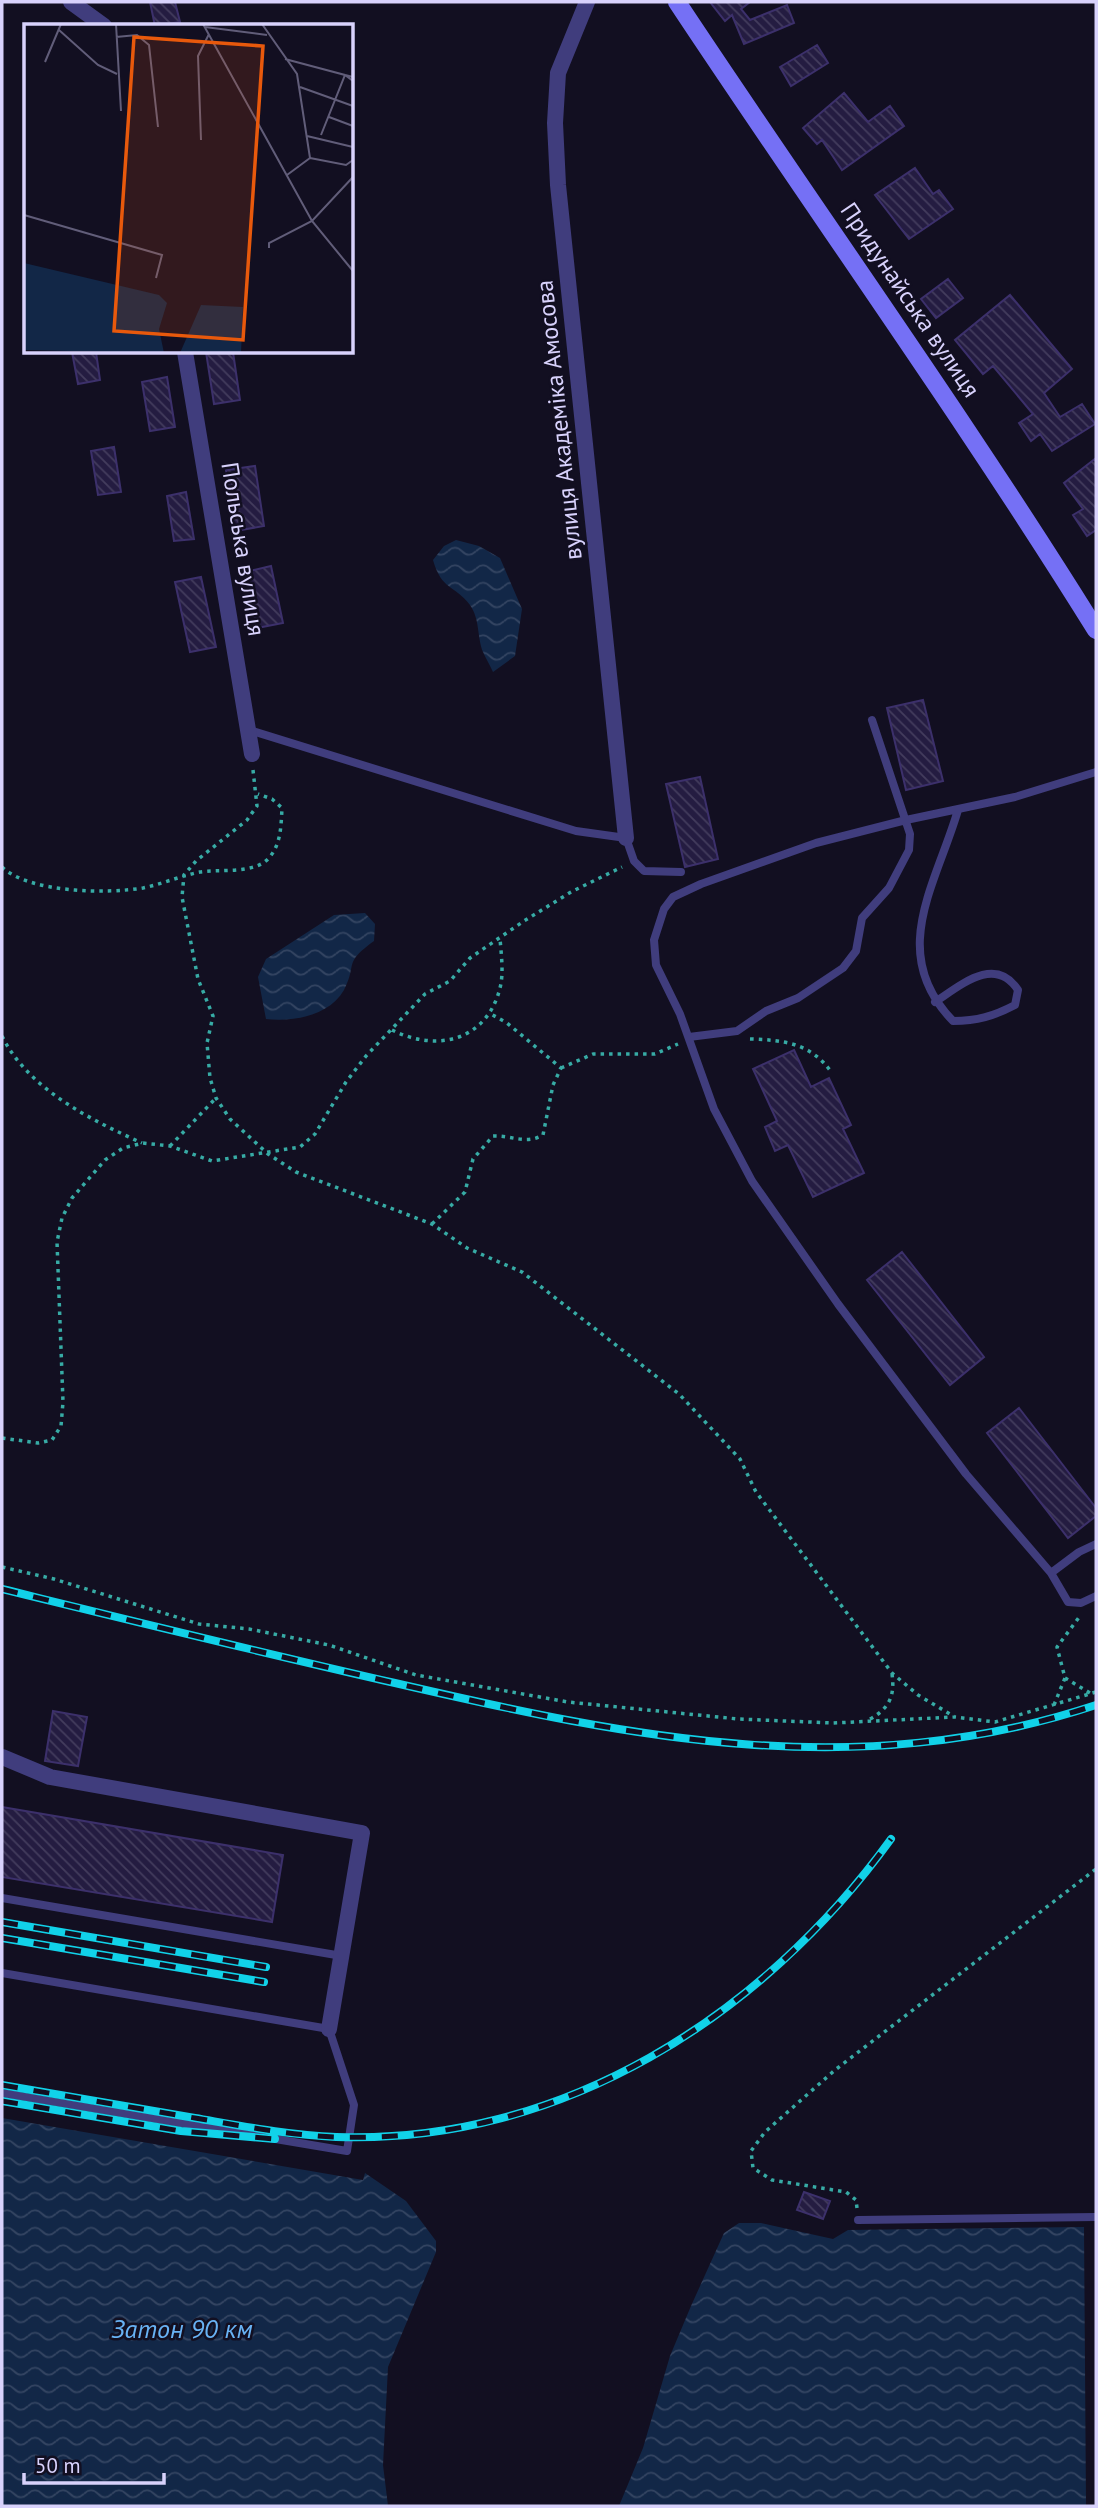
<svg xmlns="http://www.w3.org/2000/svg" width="1098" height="2508" font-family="'PT Sans',sans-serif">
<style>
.water{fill:url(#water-waves)}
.building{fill:url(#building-back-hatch);stroke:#3c306b;stroke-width:2}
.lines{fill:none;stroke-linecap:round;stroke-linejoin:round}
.path{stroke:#37aba5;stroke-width:3.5;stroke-dasharray:3.5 5;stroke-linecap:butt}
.service{stroke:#403d7d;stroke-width:8}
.minor{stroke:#403d7d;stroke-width:16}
.secondary{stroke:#7570f5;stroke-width:18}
.rail-casing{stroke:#11d2e9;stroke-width:8}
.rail{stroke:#120f21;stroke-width:5;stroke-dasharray:16;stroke-linecap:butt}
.labels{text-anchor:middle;stroke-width:5;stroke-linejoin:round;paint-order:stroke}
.street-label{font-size:24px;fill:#d8d2fc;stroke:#120f21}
.water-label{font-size:26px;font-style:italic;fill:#68b2f4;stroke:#120f21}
.inset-road{fill:none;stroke:#615d79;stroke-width:2}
.view{fill:#e8590c;fill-opacity:0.15;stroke:#e8590c;stroke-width:3.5}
.inset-edge{fill:none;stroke:#d8d2fc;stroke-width:3.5}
</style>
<defs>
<pattern id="water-waves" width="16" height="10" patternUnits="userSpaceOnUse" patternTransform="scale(1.75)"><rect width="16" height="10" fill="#122747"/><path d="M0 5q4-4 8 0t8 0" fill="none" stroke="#344562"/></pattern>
<pattern id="building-back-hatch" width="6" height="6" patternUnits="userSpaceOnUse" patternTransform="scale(1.75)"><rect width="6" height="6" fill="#241c41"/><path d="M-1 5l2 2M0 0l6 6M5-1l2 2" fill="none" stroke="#433c5d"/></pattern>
</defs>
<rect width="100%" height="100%" fill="#120f21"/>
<path class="water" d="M456 540 479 546 500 558 522 609 515 656 493 672C490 665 486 659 483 652 477 637 480 619 470 605 454 584 442 591 433 560L444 546Z
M365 913 375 924 374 941C342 964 358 964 344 990 329 1016 293 1022 266 1019L258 977 266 959 334 915Z
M2 2118 363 2180 365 2173 406 2201 436 2241V2252L388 2367 383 2465 388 2506H2Z
M739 2223H761L833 2239 848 2230 1084 2227 1086 2506H619L643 2448 670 2356 691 2306 724 2233Z"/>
<path class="building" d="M150 2H175L180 22 155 26Z
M710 2H750L741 9 750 20 787 5 794 23 744 44 732 15 725 21Z
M817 45 828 63 791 86 780 67Z
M844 93 868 122 890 106 904 126 842 170 822 140 817 144 803 128Z
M915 168 933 194 939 190 953 209 909 239 875 195Z
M948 279 963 298 936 318 921 299Z
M1010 295 1072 369 1044 393 1060 417 1082 404 1095 424 1052 451 1040 434 1031 441 1019 423 1033 414 993 366 983 374 955 340Z
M72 352H96L100 380 78 384Z
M206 352H233L240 400 214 404Z
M167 377 175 427 150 431 142 382Z
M114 447 121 492 98 495 91 451Z
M1096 458V530L1087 536 1073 515 1083 509 1064 483Z
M255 466 264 526 235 531 226 470Z
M186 492 194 539 174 541 167 496Z
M271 566 283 623 257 628 245 572Z
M201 577 216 647 190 652 175 582Z
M923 700 943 781 906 790 887 708Z
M700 777 718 859 685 867 666 784Z
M794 1050 811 1087 829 1078 851 1125 843 1129 864 1173 813 1197 788 1145 775 1151 765 1127 777 1121 753 1069Z
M902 1252 984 1357 950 1385 867 1280Z
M1019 1408 1096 1508V1516L1068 1538 987 1433Z
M53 1711 87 1717 78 1766 45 1761Z
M2 1807 283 1855 272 1922 2 1877Z
M804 2192 830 2201 823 2219 797 2210Z"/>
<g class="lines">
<path class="path" d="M253 770 257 806 247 820 196 861 184 875 182 897 198 979 213 1016 207 1043 210 1078 216 1098 230 1119 268 1154 296 1172 432 1224 467 1248 522 1272 679 1394 740 1459 756 1492 892 1673 918 1695 955 1717
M2 867C29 893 107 894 143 888 162 884 180 876 200 872 220 869 253 874 268 859 281 845 281 827 282 808L272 799 258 794
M392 1030C438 1053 487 1040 500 988 504 973 501 953 500 938
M2 1036C28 1089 91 1120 142 1143
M750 1039C784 1040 811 1043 832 1073
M561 1068 593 1054H655L678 1044
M170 1146 216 1098
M432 1224 465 1192 473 1159 493 1136C511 1135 526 1145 543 1135L553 1085 561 1068 507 1023 491 1014
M2 1438 38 1443 52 1440 61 1426 63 1402 57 1242 62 1218 72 1198 105 1160 123 1148 143 1143 170 1146 212 1161 300 1147 315 1134 346 1082 366 1056 425 994 450 981 470 958 524 921 571 892 622 867
M2 1567 54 1579 199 1624 249 1629 329 1645 416 1675 568 1702 738 1719 833 1723 955 1717 995 1722 1096 1692
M1065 1678 1090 1693
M1054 1705 1065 1678 1057 1647 1080 1616
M870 1719C890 1708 895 1695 892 1674
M857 2208 856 2200 846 2192 772 2180 753 2168 751 2151 765 2132 835 2070 1096 1869"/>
<path class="service" d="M249 730 576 831 626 838 634 861 644 871 681 872
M1096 772 1015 797 906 820 816 843 701 884 673 897 664 909 654 940 656 965 680 1014 714 1109 752 1181 838 1304 966 1474 1051 1573 1068 1602 1081 1603 1096 1596
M935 1002C961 985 995 955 1018 990L1015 1005C994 1016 977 1021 953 1021 887 953 936 885 958 810
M689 1037 737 1031 766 1011 798 998 843 968 856 951 862 918 889 888 909 850 910 834 872 720
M1051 1573 1079 1552 1096 1544
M2 1898 342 1956
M2 1973 329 2029 354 2105 347 2151 2 2093
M858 2220 1096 2217"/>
<path class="minor" d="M71 2 104 26
M587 2 558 73 555 123 558 185 626 838
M185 352 252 754
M2 1757 50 1777 362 1833 329 2029"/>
<path class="secondary" d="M677 2C816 212 963 416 1096 630"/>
<g class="rail-casing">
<path id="rail" d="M2 1589C133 1621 263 1653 395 1683 633 1738 857 1784 1096 1705
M2 1922 266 1967
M2 1938 264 1982
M2 2085C66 2096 130 2107 195 2118 242 2126 288 2135 336 2137 561 2145 763 2016 891 1839
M2 2101 181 2131 275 2139"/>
</g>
<use href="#rail" class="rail"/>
</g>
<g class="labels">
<g class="street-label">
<text transform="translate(910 300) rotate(56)" y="8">Придунайська вулиця</text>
<text transform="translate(559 420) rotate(-96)" y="8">вулиця Академіка Амосова</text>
<text transform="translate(243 549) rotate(81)" y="8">Польська вулиця</text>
</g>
<g class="water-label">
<text x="182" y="2338">Затон 90 км</text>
</g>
</g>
<g transform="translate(24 24)">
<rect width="329" height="329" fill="#120f21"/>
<path d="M0 239 135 271 143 279 135 305 140 329 0 326ZM177 281 219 283 217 329H156Z" fill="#122747"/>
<path class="inset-road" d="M92 0 97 87M179 0 288 197 329 247M238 0 273 50 286 134M181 3 243 11M35 6 74 41 93 50M92 13 113 11 125 21 134 103M261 35 321 51 329 57M21 38 37 0M276 63 329 82M305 93 329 102M297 111 321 51 329 53M283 112 329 123M177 116 174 32 185 10M286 134 322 141 329 136M263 151 286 134M0 191 138 231 132 254M245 224V219L288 197 329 153"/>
<path class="view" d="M110 13 239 22 219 316 90 307Z"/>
<rect width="329" height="329" class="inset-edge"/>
</g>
<rect width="1098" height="2508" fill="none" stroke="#d8d2fc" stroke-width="7"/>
<path d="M24 2473v10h140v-10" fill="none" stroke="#d8d2fc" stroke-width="3.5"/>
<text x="35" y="2473" font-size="21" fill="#d8d2fc" stroke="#120f21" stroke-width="5" paint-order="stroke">50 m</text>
</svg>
